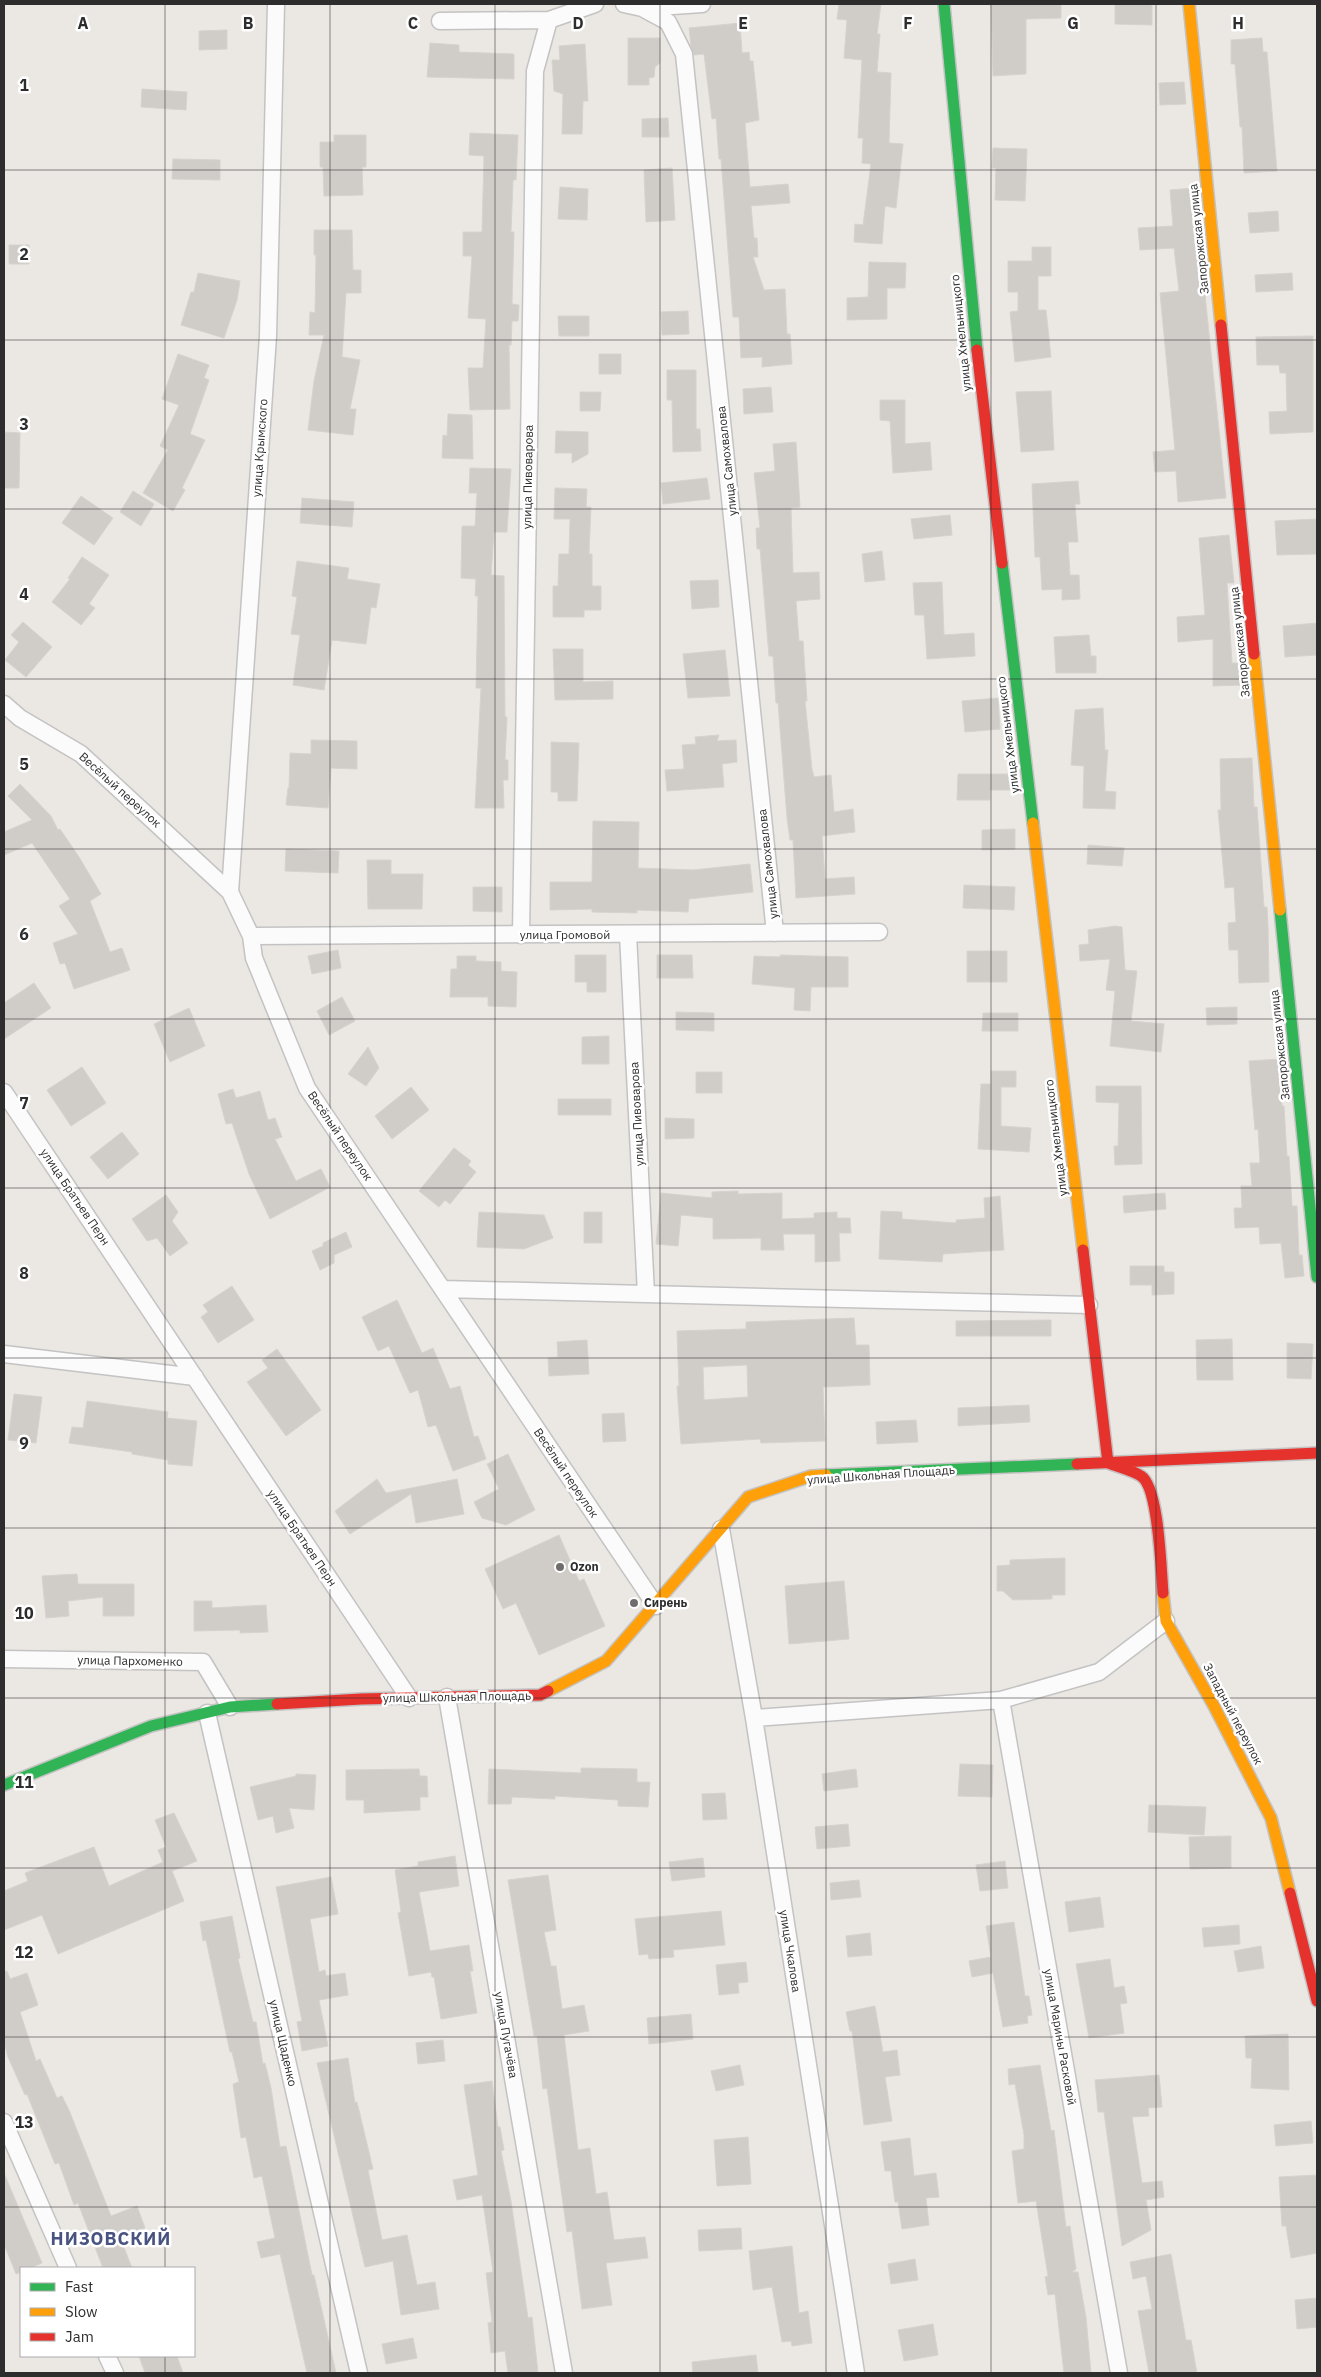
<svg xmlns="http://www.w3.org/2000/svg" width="1321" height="2377" font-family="'IBM Plex Sans',sans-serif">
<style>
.building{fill:#d0cdc9;stroke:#d6d3ce;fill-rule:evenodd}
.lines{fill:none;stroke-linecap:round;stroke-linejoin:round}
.street-casing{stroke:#c4c3c3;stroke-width:19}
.fast-casing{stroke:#c4c3c3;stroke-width:14}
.slow-casing{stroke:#c4c3c3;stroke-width:14}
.jam-casing{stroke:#c4c3c3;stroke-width:14}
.street{stroke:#fcfbfb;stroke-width:16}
.fast{stroke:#30b455;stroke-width:11}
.slow{stroke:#ff9f0a;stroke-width:11}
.jam{stroke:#e5322d;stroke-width:11}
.grid{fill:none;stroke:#2d2d2d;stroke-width:1;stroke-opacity:0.55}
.poi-dot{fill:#706e6c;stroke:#fff;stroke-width:2}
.labels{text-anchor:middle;stroke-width:5;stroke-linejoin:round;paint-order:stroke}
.street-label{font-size:12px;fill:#2d2d2d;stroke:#fff}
.poi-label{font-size:12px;font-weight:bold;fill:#2d2d2d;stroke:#fff;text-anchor:start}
.district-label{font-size:18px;font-weight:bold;letter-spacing:1px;fill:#495381;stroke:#fff}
.grid-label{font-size:16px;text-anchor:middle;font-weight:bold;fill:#2d2d2d;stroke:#fff;stroke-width:5;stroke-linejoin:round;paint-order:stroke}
</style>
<rect width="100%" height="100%" fill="#ebe7e2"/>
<path class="building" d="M839 4H881L877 34H880L877 72 891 73 889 143 903 144 896 208 885 206 882 244 854 242 855 224 863 225 871 164 862 163 863 138H858L862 60 844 58 847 20 837 19Z
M991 4H1061V18L1026 19V74L993 76Z
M1115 4H1152V25L1115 24Z
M740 23 742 53 749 52 750 61H753L759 120 745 123 750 187 788 184 790 203 751 206 754 238H757L758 257H753L764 290 785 289 787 334H790L792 364 762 367V357L741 358 739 317H733L721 159H719L716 118 712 119 704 54 694 55 691 46 689 28Z
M227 30V49L199 50V31Z
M628 38H660V63L655 67 654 77 649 78V85H628Z
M1262 38 1263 52H1267L1277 171 1244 173 1242 127H1240L1235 64H1231V40Z
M430 43 459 45V52L514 54V79L427 77Z
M585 44 588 101H583L582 134H562L563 94 554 91 552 60H560L559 46Z
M1184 82 1186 104 1160 105 1159 83Z
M142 89 187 92 186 110 141 107Z
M668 118 669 137H642V119Z
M470 133 518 135 516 180H513L511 232H514L512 304 519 305 518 321H512L511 345H509L510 409 470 410 468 368H483L486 319 468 318 472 256H463V232H482L484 156 469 155Z
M334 135H366V167H362L363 195 324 196 323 167H320V142H334Z
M993 148 1027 149 1025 201 995 200 996 168H992Z
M173 159 220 160V180L172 179Z
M672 168 675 220 646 222 644 170Z
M560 187 588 189 587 220 558 219Z
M1194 188 1226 498 1178 502 1176 471 1155 472 1153 452 1175 450 1160 293 1179 291 1174 248 1140 250 1138 228 1173 226 1170 190Z
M1278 211 1279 231 1250 233 1248 213Z
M314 230H352L353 270H361V293H346L342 357 360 360 350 409H356L353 435 308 430 314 381 324 335H309L310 312 315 313 316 255H314Z
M9 245H29V264H9Z
M1032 247H1051V276H1038V310H1046L1051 357 1015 362 1010 312 1018 311V292H1008V261H1032Z
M869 262 906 263 905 288H887V319L847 320V298L868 297Z
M198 273 240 281 237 300 224 338 181 325 191 292H194Z
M1292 273 1293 290 1256 292 1255 275Z
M688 311 689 334 662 335 661 312Z
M558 316H589V336H559Z
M1313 336V432L1270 434 1269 412 1287 411 1286 373H1280L1279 365H1257L1256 337Z
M178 354 209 365 204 378 209 380 190 434 205 440 182 488 185 490 173 511 143 493 168 450 160 446 179 405 162 399Z
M599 354H621V374H599Z
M667 370H696V429H700L701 451 673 452 672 400H667Z
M771 387 773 412 744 414 743 389Z
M1051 391 1054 450 1021 452 1016 392Z
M580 392H601L600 411H580Z
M880 400H905V444L930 442 932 470 893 473 890 421 880 420Z
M448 414 472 415 473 459 442 458 443 435 447 436Z
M556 431 588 432V454L572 463V453H555Z
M4 432 20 433 19 488H4Z
M796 442 800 507 791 508 793 573 819 572 820 599 796 601 799 641H803L807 701H805L812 769 814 777 831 775 834 812 853 809 855 832 822 836 825 879 854 877 855 894 796 898 793 840H790L787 818 778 703H776L773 656H769L760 549H757L756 528H760L754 473 775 471 773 444Z
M470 468 511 469 507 532H494L491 575 504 576 505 717H507L505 760H508V780H503L504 808H475L481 688H476L478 596H475L476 579 461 578 462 526H475L477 493H469Z
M707 478 710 499 663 504 661 483Z
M1078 481 1080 504H1075L1078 542H1068L1070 575H1079L1080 599 1062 600V589L1042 590 1040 557H1035L1032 484Z
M555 488 587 489 586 507H591L589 554H592V586H601V610H584V617H553V586H558L559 554H569L570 519H554Z
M133 491 154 504 141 526 120 512Z
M81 496 113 518 94 545 62 523Z
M302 498 354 502 352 527 300 523Z
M950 515 952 535 914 539 911 519Z
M1317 519V554L1277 555 1275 521Z
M1229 535 1234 583H1227L1232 663H1242L1243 685 1213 686V639L1178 642 1177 617 1205 615 1199 538Z
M882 551 885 580 865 582 862 554Z
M82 557 109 575 89 604 95 608 81 625 52 602 70 579 68 578Z
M297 561 349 568 347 579 380 584 376 608 371 607 366 644 332 640 324 690 293 685 300 635 291 634 297 597 292 596Z
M718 580 719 607 692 609 690 581Z
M942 582 944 635 974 633 975 656 927 659 924 615H915L913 583Z
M23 622 52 647 26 677 5 660 19 642 11 635Z
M1317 623V655L1285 657 1283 626Z
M1089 635 1091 656H1096V673H1056L1054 637Z
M553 649H583V682L613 681V699L555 700Z
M725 650 730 696 688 698 683 654Z
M998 698 1000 729 965 732 962 701Z
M1103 708 1105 750H1108L1105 791 1116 792 1115 809 1083 808 1084 766 1071 765 1075 710Z
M719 735 717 741 736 740 737 762 722 764 724 787 667 791 665 770 684 769 682 745 696 744 695 737Z
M311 740 357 741V769L331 768 328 808 286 805 288 788H289L290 753 311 754Z
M551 742 579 743 577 801H558V792H551Z
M1252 758 1254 807H1257L1264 907H1267L1268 926 1269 982 1239 983 1238 950H1229L1228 923 1236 922 1234 887 1225 888 1218 810H1221L1220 759Z
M958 774H1011V790H990V800H957Z
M20 784 51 816 58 830 60 829 79 857 101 894 90 901 110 952 122 948 130 970 74 989 65 963 60 964 53 943 78 934 59 906 70 899 32 843 4 855V832L32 820 8 796Z
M593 821 639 822 638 868 693 870 750 864 753 892 689 899 688 912 637 910V913L592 912V909L550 910V882H592Z
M1015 829V849L982 850V830Z
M1088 845 1124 848 1122 866 1087 864Z
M286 849 339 851 338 873 285 871Z
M367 860H391V874H423L422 909H368Z
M964 885 1015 887 1014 910 963 908Z
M473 887H502V912L473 911Z
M1115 926 1122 927 1125 970 1137 971 1131 1021 1164 1024 1161 1052 1110 1046 1115 991 1106 990 1110 959 1080 961 1079 945 1089 944 1088 930Z
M338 950 341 968 312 974 308 956Z
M967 951H1007V982H967Z
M575 955H606V992H587V982H575Z
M657 955H692L693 978H657Z
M780 955 848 957V987H811L810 1011 794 1010 795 988 752 984 754 956 780 957Z
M457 956H476V961L501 962V971L517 972 516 1007 488 1006V997H450L451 969H457Z
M34 983 51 1008 4 1039V1003Z
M342 997 355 1021 329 1035 317 1011Z
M1237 1007V1024L1207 1025 1206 1008Z
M189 1008 205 1046 170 1062 154 1024Z
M676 1012 714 1013V1031L676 1030Z
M983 1013H1018V1031H982Z
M609 1036V1064H582V1037Z
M368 1047 379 1068 366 1086 348 1074Z
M1279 1059 1282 1106H1284L1287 1156H1289L1292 1206H1297L1299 1255H1302L1304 1276 1285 1278 1281 1243 1260 1244 1259 1227 1235 1228 1234 1208H1242L1241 1186H1252L1250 1163H1260L1258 1129 1255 1130 1249 1061Z
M82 1067 106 1103 71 1126 47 1090Z
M991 1071H1016V1087H1001V1126L1031 1128 1029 1152 978 1149 981 1084H991Z
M696 1072H722V1093H696Z
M1096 1086H1141L1142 1164 1115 1165 1114 1146H1118L1119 1103 1096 1102Z
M411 1087 429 1110 392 1139 375 1116Z
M233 1089 236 1098 260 1091 268 1120 275 1118 282 1137 275 1139 296 1181 321 1169 330 1187 270 1219 249 1174 232 1123 226 1124 218 1094Z
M558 1099H611V1115H558Z
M665 1118 694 1119V1138L665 1139Z
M122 1132 139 1154 108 1179 90 1157Z
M454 1148 471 1161 468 1165 476 1172 450 1204 445 1200 439 1207 419 1191Z
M738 1191V1194L782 1193V1219L814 1218V1213L837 1212V1218H850L851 1233H839L840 1261 815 1262V1234H783L784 1250H761V1238L713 1239V1218L681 1215 678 1246 656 1244 661 1193 712 1198V1192Z
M1165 1193 1166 1209 1124 1213 1123 1196Z
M166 1195 178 1212 172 1221 188 1243 170 1256 157 1238 147 1241 132 1219Z
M1000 1196 1004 1250 943 1254 942 1262 879 1259 881 1211 902 1212V1219L956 1223V1220L985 1218 984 1198Z
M479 1212 544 1215 553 1238 524 1249 477 1247Z
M584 1212H602V1243H584Z
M346 1232 352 1247 334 1255V1263L320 1270 312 1251 323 1246V1243Z
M1130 1266H1164V1272H1174V1294L1152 1295V1285H1130Z
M232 1286 254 1320 218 1343 201 1317 208 1312 203 1305Z
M397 1300 422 1353 433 1348 450 1389 460 1386 474 1437 478 1436 486 1459 453 1471 436 1425 428 1427 418 1390 410 1393 389 1346 378 1351 362 1317Z
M854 1318 856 1345H869L870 1385 823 1387 825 1441 761 1443 760 1439 681 1444 677 1386H679L677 1331 746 1329V1322ZM747 1365 748 1397 704 1400 703 1367Z
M1051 1320V1336H956V1321Z
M1232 1339 1233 1380H1197L1196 1340Z
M587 1340 589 1374 549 1376 548 1358 558 1357 557 1342Z
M1287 1343 1313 1344 1311 1379 1287 1378Z
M277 1349 321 1410 286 1436 247 1382 268 1368 262 1360Z
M14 1394 42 1397 36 1443 8 1440Z
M87 1401 168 1412 167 1418 197 1421 192 1466 168 1464V1460L132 1454V1452L69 1443 72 1427 83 1428Z
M1029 1405 1030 1422 958 1426V1408Z
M624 1413 626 1441 603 1442 602 1414Z
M916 1420 918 1442 877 1444 876 1422Z
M508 1454 535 1510 506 1525 482 1518 474 1502 499 1489 487 1464Z
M377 1479 386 1493 457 1479 464 1514 416 1523 411 1494 350 1534 335 1511Z
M559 1535 579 1581 584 1579 605 1626 539 1655 516 1603 503 1609 485 1569Z
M1065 1558V1595H1052V1599L1013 1600 1003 1591H997V1566L1010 1565V1560Z
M77 1574 78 1584H134V1616H103V1597L68 1601 69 1616 46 1618 42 1576Z
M844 1581 849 1639 789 1644 785 1586Z
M194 1601H212V1608L266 1605 268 1632 240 1633V1630L194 1631Z
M960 1764 993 1765 992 1797 958 1796Z
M581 1768 637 1769V1782H650L648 1807 618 1806V1800L555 1796V1799L512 1797 511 1804H488L489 1769 581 1773Z
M419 1769 420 1776H427L428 1797H420V1810L364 1813V1800H346V1770Z
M856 1769 858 1787 824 1791 822 1774Z
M296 1774 316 1775 314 1810 289 1808 294 1828 276 1833 273 1816 258 1820 250 1787 296 1776Z
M725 1793 727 1819 703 1820 702 1794Z
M1149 1805 1206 1807 1204 1835 1148 1832Z
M174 1813 197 1861 172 1871 184 1901 58 1954 42 1915 4 1930V1891L28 1881 25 1873 94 1847 109 1886 163 1862 158 1850 166 1847 155 1820Z
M848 1824 850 1846 817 1849 815 1827Z
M1231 1836V1868L1190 1869 1189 1837Z
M455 1856 459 1886 419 1892 430 1951 469 1945 473 1971H470L477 2013 441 2019 434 1977H432L431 1972 409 1976 398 1913 401 1912 395 1870 418 1866V1862Z
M703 1858 705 1877 672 1881 669 1862Z
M1005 1861 1008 1888 980 1891 976 1865Z
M548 1875 556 1930 544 1932 551 1966H556L562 2009 584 2005 589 2031 564 2035 578 2150 590 2148 596 2194 607 2192 614 2240 645 2237 648 2258 606 2263 612 2305 582 2309 572 2231 567 2232 547 2088 543 2089 537 2036H534L508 1880Z
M331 1877 338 1914 310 1919 319 1972 325 1970 326 1976 345 1973 348 1995 319 2000 328 2046 302 2051 297 2022 302 2021 276 1887Z
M859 1880 861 1897 831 1900 830 1883Z
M1100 1897 1104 1927 1069 1932 1065 1902Z
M721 1911 725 1945 673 1950 674 1957 649 1959 648 1954 639 1955 635 1919Z
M232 1916 240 1958 238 1959 253 2022H256L263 2064 265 2063 271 2088 280 2147 286 2146 312 2275H314L336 2373H307L280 2254 261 2258 257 2242 275 2238 262 2176 254 2178 246 2137 241 2138 233 2084 239 2082 232 2052H230L206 1940 203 1941 200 1922Z
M1014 1922 1025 1996H1029L1032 2015 1027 2016 1028 2023 1003 2027 993 1973 972 1977 969 1961 991 1957 986 1926Z
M1239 1925 1240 1944 1204 1947 1202 1928Z
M870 1933 872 1955 848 1957 846 1936Z
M1261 1946 1264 1968 1238 1972 1234 1951Z
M1110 1959 1114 1988 1124 1986 1127 2003 1120 2004 1124 2033 1089 2038 1076 1964Z
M746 1962 748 1982 738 1983 739 1993 719 1995 716 1965Z
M7 1971 10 1979 27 1973 38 2005 20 2012 36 2061 40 2059 57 2098 62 2096 69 2110 111 2216 137 2206 145 2228 120 2237 132 2268H103L78 2203 74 2205 59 2163 55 2164 27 2094 25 2095 8 2057 4 2042V1972Z
M875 2006 883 2052 897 2050 900 2075 885 2077 892 2121 864 2125 852 2031H850L846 2012Z
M691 2014 693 2039 649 2044 647 2018Z
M1288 2034 1289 2090 1251 2088 1252 2058H1246L1245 2036Z
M443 2040 445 2061 418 2064 416 2043Z
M348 2058 355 2103 357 2102 373 2169 368 2170 382 2240 407 2235 417 2285 435 2282 439 2309 401 2315 393 2261 365 2267 317 2063Z
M740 2065 744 2085 716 2091 711 2071Z
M1040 2065 1051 2131 1054 2130 1066 2227 1070 2226 1076 2269 1072 2272H1078L1086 2317 1091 2373H1064L1055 2294 1048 2295 1045 2277 1048 2276 1036 2201 1018 2203 1012 2151 1024 2149V2135L1015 2084 1009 2085 1008 2069Z
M1159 2075 1162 2107 1148 2108 1149 2116 1132 2117 1142 2183 1162 2181 1164 2197 1146 2200 1151 2230 1122 2246 1104 2112H1098L1095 2080Z
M492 2081 498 2127H500L504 2150 501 2151 511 2201 528 2318 532 2317 538 2373H508L505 2351 491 2353 488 2323 492 2322 486 2273 493 2272 482 2195 457 2200 453 2180 478 2175 464 2085Z
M1311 2121 1313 2143 1276 2146 1274 2125Z
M748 2137 751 2184 717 2186 714 2140Z
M910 2138 914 2176 936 2173 939 2197 926 2198 929 2225 902 2229 898 2202H895L891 2171H885L881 2142Z
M4 2173 42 2263 30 2268H21V2272L16 2274 4 2244Z
M1317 2175V2253L1291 2258 1286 2226H1282L1279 2177Z
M741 2228 742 2249 699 2251 698 2230Z
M792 2246 799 2313 808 2311 812 2343 792 2346 791 2341 782 2342 772 2287 753 2290 749 2251Z
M1171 2254 1186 2340H1191L1197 2373H1149L1138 2311 1152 2309 1146 2276 1133 2279 1130 2262Z
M915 2259 918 2280 891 2284 888 2264Z
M1317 2298V2327L1297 2329 1295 2300Z
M933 2324 938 2355 904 2361 898 2330Z
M413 2338 417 2358 386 2364 382 2344Z
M756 2355 758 2373H693L692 2362Z
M139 2356H177L183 2373H145Z"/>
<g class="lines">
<g class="street-casing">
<path id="street" d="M624 4 642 8 702 4
M642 8 668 22 684 54 775 933
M440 21 549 20 595 4
M4 704 20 718 81 754 230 892 251 936 254 958 307 1088 656 1606
M230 892 268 336 276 4
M628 934 646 1294
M521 935 535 71 549 20
M251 936 879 932
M4 1092 409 1698
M443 1289 1089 1305
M4 1354 195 1377
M721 1529 754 1718 856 2373
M4 1659 203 1662 230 1707
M447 1697 564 2373
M1001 1700 1119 2373
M207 1713 359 2373
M754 1718 1001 1700 1099 1672 1166 1621
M4 2122 68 2268
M107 2356 115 2373"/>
</g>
<g class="fast-casing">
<path id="fast" d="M944 4 977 350
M1002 563 1033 823
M1280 910 1317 1277
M826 1475 1077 1464
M4 1785 151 1726 230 1707 277 1704"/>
</g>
<g class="slow-casing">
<path id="slow" d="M1189 4 1221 325
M1254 654 1280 910
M1033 823 1083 1250
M1163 1593 1166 1621 1214 1706 1271 1818 1290 1893
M548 1691 606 1661 748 1497 811 1476 826 1475"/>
</g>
<g class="jam-casing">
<path id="jam" d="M1221 325 1254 654
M977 350 1002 563
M1083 1250 1108 1463C1118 1467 1132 1470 1141 1476 1159 1487 1161 1570 1163 1593
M1077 1464 1317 1453
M277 1704 361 1699 540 1695 548 1691
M1290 1893 1317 2001"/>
</g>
<use href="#street" class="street"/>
<use href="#fast" class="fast"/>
<use href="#slow" class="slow"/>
<use href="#jam" class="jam"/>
</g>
<path class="grid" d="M165 4V2268M330 4V2373M495 4V2373M660 4V2373M826 4V2373M991 4V2373M1156 4V2373M4 170H1317M4 340H1317M4 509H1317M4 679H1317M4 849H1317M4 1019H1317M4 1188H1317M4 1358H1317M4 1528H1317M4 1698H1317M4 1868H1317M4 2037H1317M4 2207H1317M165 2356V2373"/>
<g class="poi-dot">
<circle cx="560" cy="1567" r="5"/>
<circle cx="634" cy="1603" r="5"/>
</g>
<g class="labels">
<g class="street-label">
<text transform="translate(1199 239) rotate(-96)" y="4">Запорожская улица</text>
<text transform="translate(961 333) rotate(-96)" y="4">улица Хмельницкого</text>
<text transform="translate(260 448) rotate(-86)" y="4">улица Крымского</text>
<text transform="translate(727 461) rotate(-96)" y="4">улица Самохвалова</text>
<text transform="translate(528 477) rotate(-89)" y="4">улица Пивоварова</text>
<text transform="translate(1240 642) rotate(-96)" y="4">Запорожская улица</text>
<text transform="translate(1008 735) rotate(-97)" y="4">улица Хмельницкого</text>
<text transform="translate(120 790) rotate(42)" y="4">Весёлый переулок</text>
<text transform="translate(768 864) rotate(-96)" y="4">улица Самохвалова</text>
<text x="565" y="939">улица Громовой</text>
<text transform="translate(1280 1045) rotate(-96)" y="4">Запорожская улица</text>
<text transform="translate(637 1114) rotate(-93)" y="4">улица Пивоварова</text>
<text transform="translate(340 1136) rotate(56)" y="4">Весёлый переулок</text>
<text transform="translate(1056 1138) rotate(-97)" y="4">улица Хмельницкого</text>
<text transform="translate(75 1197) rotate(56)" y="4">улица Братьев Перн</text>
<text transform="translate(566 1473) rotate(56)" y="4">Весёлый переулок</text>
<text transform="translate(881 1475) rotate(-4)" y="4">улица Школьная Площадь</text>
<text transform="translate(302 1538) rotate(56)" y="4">улица Братьев Перн</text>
<text transform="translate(130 1661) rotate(1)" y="4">улица Пархоменко</text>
<text transform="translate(457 1697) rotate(-1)" y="4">улица Школьная Площадь</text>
<text transform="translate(1233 1714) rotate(62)" y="4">Западный переулок</text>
<text transform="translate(790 1951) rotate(81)" y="4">улица Чкалова</text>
<text transform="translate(506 2035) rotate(80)" y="4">улица Пугачёва</text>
<text transform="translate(1060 2037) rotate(80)" y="4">улица Марины Расковой</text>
<text transform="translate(283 2043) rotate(77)" y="4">улица Щаденко</text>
</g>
<g class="poi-label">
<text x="570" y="1571">Ozon</text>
<text x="644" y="1607">Сирень</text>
</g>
<g class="district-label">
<text x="111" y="2245">НИЗОВСКИЙ</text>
</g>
</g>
<g class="grid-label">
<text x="83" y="29">A</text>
<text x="248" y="29">B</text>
<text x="413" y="29">C</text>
<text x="578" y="29">D</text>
<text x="743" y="29">E</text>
<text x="908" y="29">F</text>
<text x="1073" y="29">G</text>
<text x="1238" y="29">H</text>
<text x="24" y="91">1</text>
<text x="24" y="260">2</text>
<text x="24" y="430">3</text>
<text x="24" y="600">4</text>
<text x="24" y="770">5</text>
<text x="24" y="940">6</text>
<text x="24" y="1109">7</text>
<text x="24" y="1279">8</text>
<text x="24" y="1449">9</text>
<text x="24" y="1619">10</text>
<text x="24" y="1788">11</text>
<text x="24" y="1958">12</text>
<text x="24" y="2128">13</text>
</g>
<rect width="1321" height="2377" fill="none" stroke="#2d2d2d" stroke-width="10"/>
<rect x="20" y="2267" width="175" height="90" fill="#ffffff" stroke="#ababab"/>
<rect x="30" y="2283" width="25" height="8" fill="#30b455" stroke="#ababab"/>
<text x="65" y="2292" font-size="15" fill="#2d2d2d">Fast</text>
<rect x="30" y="2308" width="25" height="8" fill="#ff9f0a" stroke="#ababab"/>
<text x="65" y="2317" font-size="15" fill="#2d2d2d">Slow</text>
<rect x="30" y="2333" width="25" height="8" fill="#e5322d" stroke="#ababab"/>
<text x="65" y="2342" font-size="15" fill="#2d2d2d">Jam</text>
</svg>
